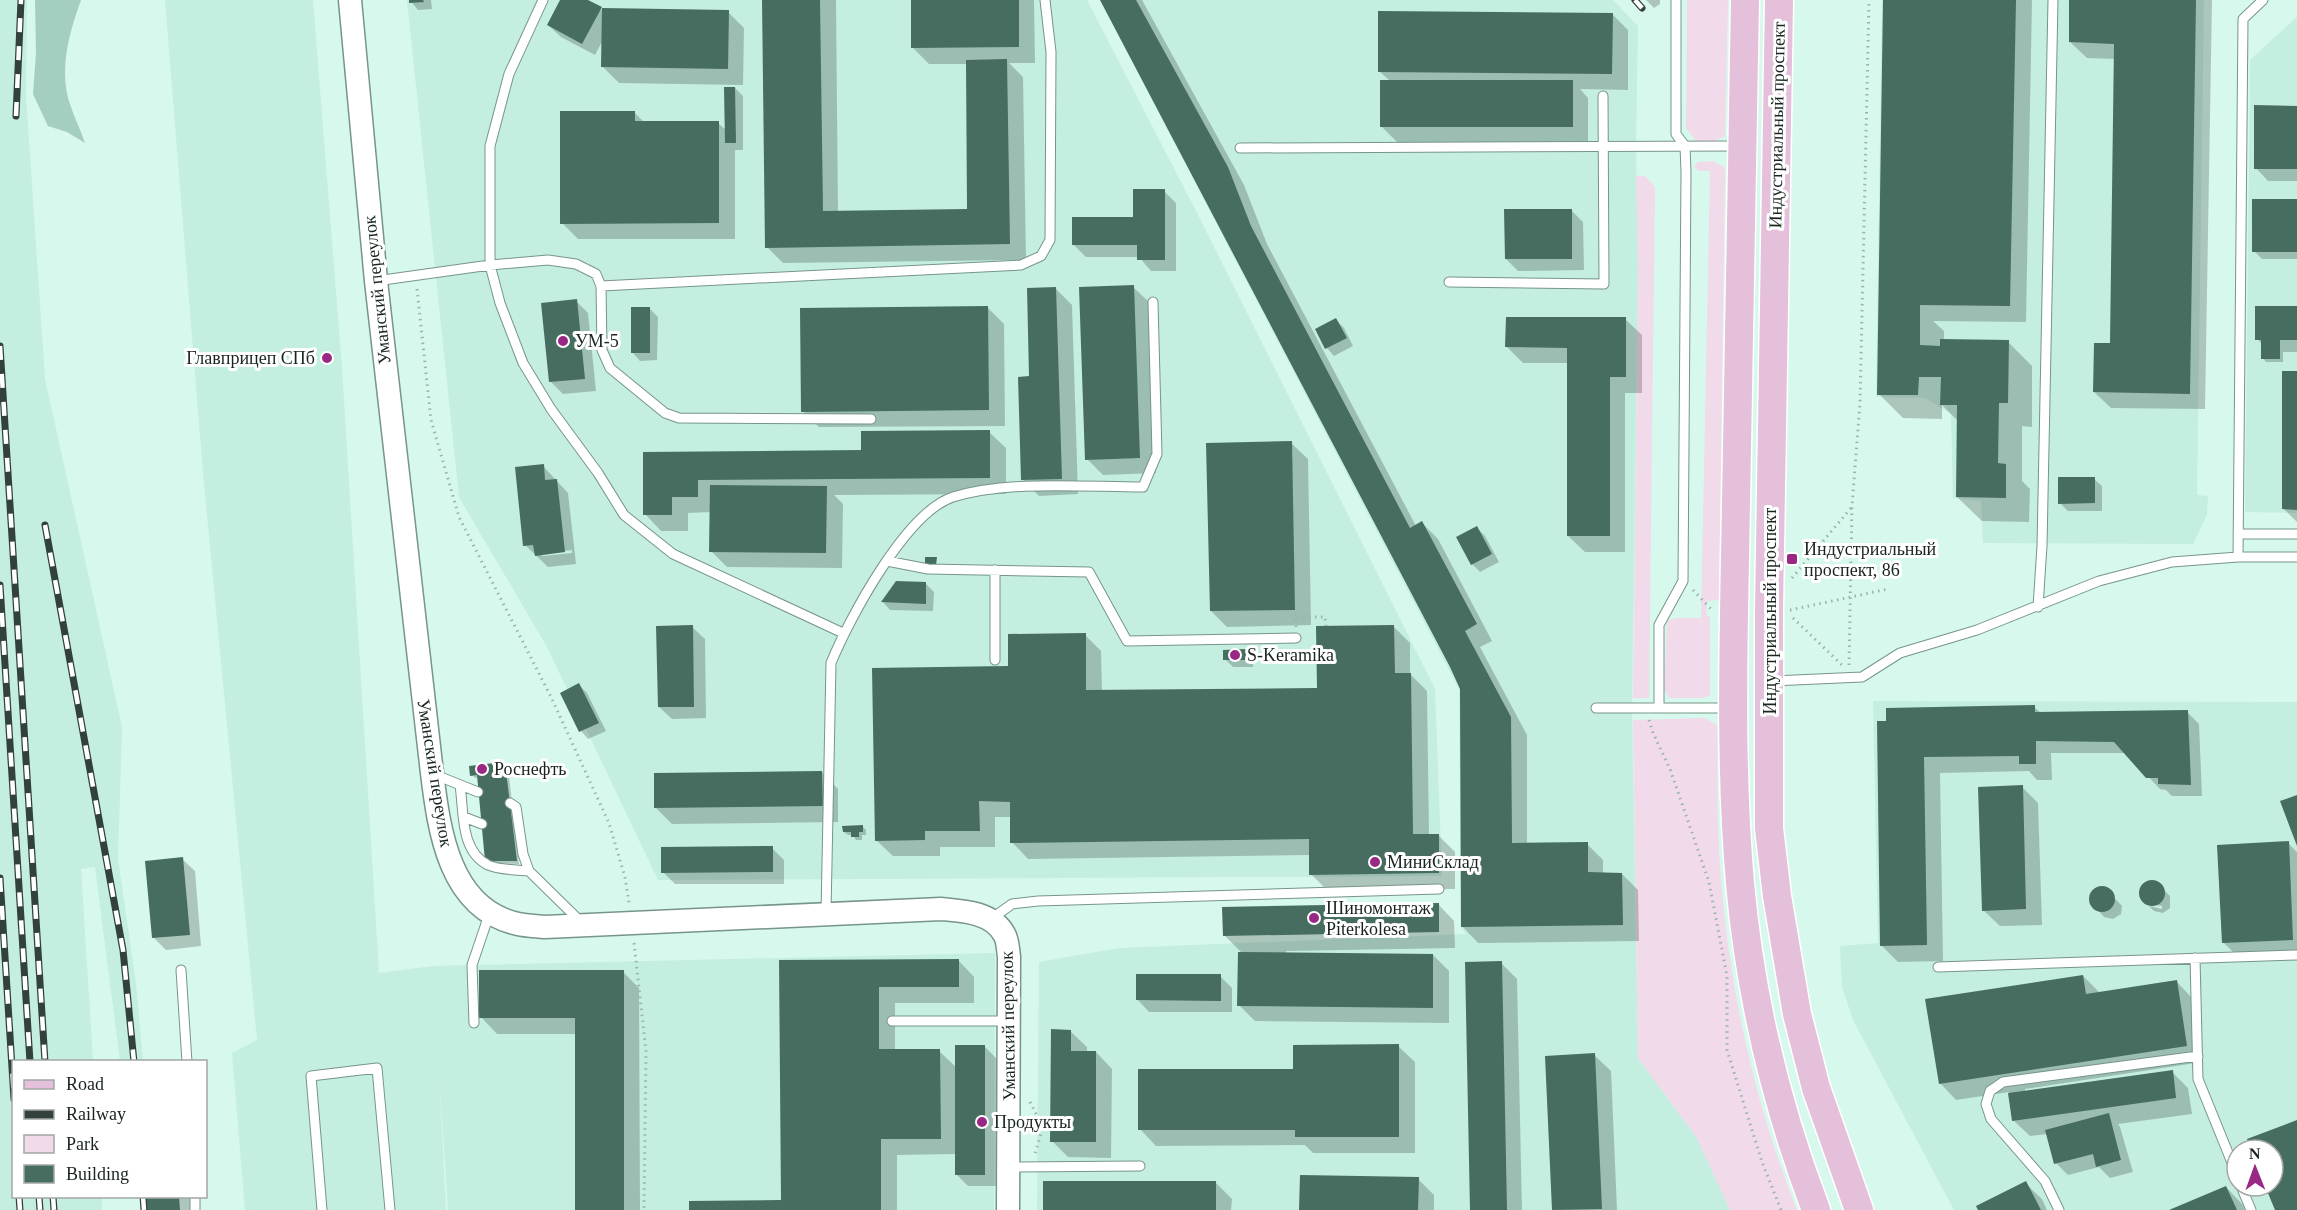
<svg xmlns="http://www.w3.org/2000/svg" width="2297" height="1210" font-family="'Times New Roman',serif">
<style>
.built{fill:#c4eedf;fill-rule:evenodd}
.green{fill:#f1daea}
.water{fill:#a4cebf}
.shadow{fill:#0003;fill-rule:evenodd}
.building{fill:#466d60}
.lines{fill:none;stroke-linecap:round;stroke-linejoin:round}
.service-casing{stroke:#77958a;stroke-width:11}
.tertiary-casing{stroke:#77958a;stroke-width:25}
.primary-casing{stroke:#fff;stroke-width:31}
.path{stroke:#9ab4aa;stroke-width:3;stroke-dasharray:1.5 4.5;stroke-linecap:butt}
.service{stroke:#fff;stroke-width:9}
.tertiary{stroke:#fff;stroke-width:22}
.primary{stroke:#e4c0da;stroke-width:28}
.rail-casing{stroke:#32413b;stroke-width:7}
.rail{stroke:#fff;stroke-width:4.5;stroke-dasharray:14;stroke-linecap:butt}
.poi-dot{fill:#992784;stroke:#fff;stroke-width:2}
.labels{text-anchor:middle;stroke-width:6;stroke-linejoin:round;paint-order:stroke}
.street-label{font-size:18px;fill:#182420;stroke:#fff}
.poi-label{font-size:18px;fill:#182420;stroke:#fff;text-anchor:start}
</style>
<rect width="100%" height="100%" fill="#d7f8ec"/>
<path class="built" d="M0 0H27L26 95 45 379 122 727 118 859 136 983 143 1061H120L95 867 81 869 93 1061 14 1062V1196L102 1197V1210H0Z
M165 0H313L342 368 379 973 433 966 995 953 994 1210H448L439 1075 446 1210H245L232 1053 257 1040 203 473Z
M407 0H1087L1197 213 1435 689 1442 876 658 880 547 647 459 497Z
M1100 0H1613L1638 26 1636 146 1638 267 1632 708 1638 1058 1697 1138 1730 1210H1037L1039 962 1119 948 1466 934 1461 927 1459 689Z
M1882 0H2204L2197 495 2208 496 2207 515 2193 544 1983 543 1981 501 1953 498 1951 414 1925 398 1876 397Z
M2297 17V513L2245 512 2250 60Z
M1873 701 2297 702V1210H1954L1853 1020 1842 987 1840 946 1878 943ZM2237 1150H2273V1186H2237Z"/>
<path class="green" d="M1687 0H1728L1725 136 1714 142 1696 141 1686 128Z
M1714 161 1725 168 1719 600 1706 601 1707 616 1710 617V695L1704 698H1669L1664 689 1667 621 1676 618H1701L1710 171H1699L1694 167 1698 162Z
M1636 176H1645L1655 187 1649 698H1633L1638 267Z
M1705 718 1717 725C1718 758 1717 791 1718 825 1722 955 1749 1089 1797 1210H1730L1697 1138 1638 1058 1633 720Z"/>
<path class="water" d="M35 0H81C69 33 58 72 71 107 75 119 81 131 85 143L67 132 48 126 33 94 36 53Z"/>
<path class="shadow" d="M410 0H431L432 9 418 10Z
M561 0H585L602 10 728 12 744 28 743 85 619 83 602 66 603 40 595 55 561 37 548 25Z
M763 0H836L838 213 969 211 967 64H929L913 48 912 0H1034L1035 63H1009L1023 77 1026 260 783 263 767 247Z
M1101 0H1142L1244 185 1267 244 1416 526 1422 523 1438 539 1492 641 1480 647 1527 735V845L1587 844 1603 860V874H1622L1638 890 1639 941 1478 943 1462 926 1461 689 1451 667Z
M1646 0H1660V4L1654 8Z
M1884 0H2032L2026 322 1933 321 1944 331V341L2008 342 2032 366V427L2022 426V481L2030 489 2029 522 1982 521 1957 497 1958 421 1942 405V419L1903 418 1879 394Z
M2070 0H2212L2205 409 2111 408 2094 392 2111 345 2116 59 2087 58 2070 42Z
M1612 14 1628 30V90L1580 89 1588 98V143L1397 142 1381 126 1390 81 1379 71Z
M735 88 743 96V150H735V239H578L562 223 634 112 645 123H718L726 130Z
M2297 107V181H2268L2256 168Z
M1164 191 1176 203V271H1151L1139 257H1086L1074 245 1135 219Z
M2297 201V259H2262L2254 251Z
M1571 210 1583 222 1584 270 1518 271 1506 259Z
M1133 287 1150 303 1156 473 1103 475 1087 459Z
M1055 288 1072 305 1078 494 1039 496 1022 479 1031 378Z
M576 301 588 313 596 391 563 394 551 382Z
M987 307 1004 324 1005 426 819 427 803 411Z
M2297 308V352H2283V362H2266L2263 358V345L2257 339Z
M650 309 658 317 657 360 640 361 633 353Z
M1625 319 1642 335V393H1625V552H1585L1568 536 1569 363H1523L1507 347Z
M1336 320 1344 328 1353 346 1334 356 1327 348Z
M2297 373V522L2284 509Z
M989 432 1006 448V494L834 495 843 504 842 568 727 567 711 551V512L688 513V531H661L645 514 644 453 863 452Z
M1291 443 1308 459 1311 625 1227 627 1211 611Z
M543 466 568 493 576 564 548 567 525 545ZM572 550V553L543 556 540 554Z
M2094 479 2102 486V511H2068L2060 503Z
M1477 528 1485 536 1499 562 1480 572 1472 564Z
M896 583 926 584 934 592 933 611 890 610 883 602Z
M692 627 705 639 706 718 672 719 659 707Z
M1394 627 1410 643V674L1427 691 1429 836 1438 835 1455 852V889L1327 890 1311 874 1310 855 1028 859 1012 842 1011 817H995V847H940V856H893L876 840 1010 668 1085 635 1101 651 1102 691 1319 689Z
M1246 651 1253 659V667H1233L1225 659Z
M579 685 587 693 606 731 588 739 581 731 562 693Z
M2034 707 2041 713 2187 712 2199 724 2202 796H2172L2166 790 2160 789 2126 753H2051L2052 780H2037L2029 771 1940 773 1943 961 1898 962 1882 946 1878 723Z
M493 765 497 768V774L506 772 509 776 519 864 490 863 478 778H475L472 775Z
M822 772 838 789V822L672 824 656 808Z
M2022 787 2038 803 2042 925 2000 926 1983 910Z
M862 826 866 830V835H862V840H856L853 835H848L844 832Z
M2288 843 2297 852V956L2240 959 2223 942Z
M772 848 784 860V884H675L663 872Z
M182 859 195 871 201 946 166 950 153 937Z
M2149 882H2156L2170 896V908L2163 913 2154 911 2149 906 2162 909V906L2147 904 2141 897V889Z
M2100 888 2106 889 2122 906 2121 914 2113 919 2104 917 2092 903V895Z
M1438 904 1454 921 1455 948 1286 951V954L1433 955 1449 971V1023L1255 1021 1239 1005 1242 953 1224 935Z
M958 960 974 977V1003H895V1051H939L957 1068 985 1047 997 1059 996 1186H968L956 1174V1154L897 1155V1210H690L782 1202 781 961Z
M1501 963 1517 979 1522 1210H1472Z
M623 972 639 988 640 1210H577L576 1034H497L481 1017Z
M1220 976 1232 988V1012H1149L1137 999Z
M2083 976 2100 993 2176 981 2192 998 2202 1062 2025 1089V1092L2172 1072 2188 1088 2192 1114 2118 1124 2120 1127 2133 1172 2110 1178 2099 1167 2068 1175 2056 1163 2048 1134 2030 1136 2013 1120 2009 1092 1956 1100 1940 1083Z
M1070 1031 1087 1047V1052H1096L1112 1069 1111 1158 1068 1157 1052 1141Z
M1398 1046 1415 1062V1153H1313L1305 1145 1156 1146 1140 1129 1294 1071Z
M1594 1055 1611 1071 1617 1210H1554L1547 1057Z
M1418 1179 1434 1195V1210H1301Z
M1215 1182 1232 1199 1231 1210H1044Z
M2025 1183 2042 1199 2047 1210H1980Z
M2226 1187 2242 1204 2245 1210H2173Z
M147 1196H190V1210H147Z"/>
<path class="building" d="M409 0H423L424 2 409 3Z
M560 0H588L602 7 582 44 547 25Z
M762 0H820L823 211 967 209 966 60 1007 59 1010 244 765 248Z
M911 0H1019V47L911 48Z
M1100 0H1136L1228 167 1251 226 1410 528 1422 521 1477 624 1465 631 1511 717 1512 843 1588 842V872L1622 873 1623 925 1461 927 1460 689 1450 667Z
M1883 0H2016L2010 306 1920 305V345L1940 346V339L2009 340 2008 403H1999L1998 463 2006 464V498L1956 497 1957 405H1940L1941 377H1919L1918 395H1877Z
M2069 0H2196L2190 394 2093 392 2094 343H2110L2114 44 2069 42Z
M602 8 729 10 728 69 601 67Z
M1378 11 1613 13 1612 74 1378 72Z
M1380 80H1573V127H1380Z
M724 87H735L736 143H725Z
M2254 105 2297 106V169H2254Z
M560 111H635V121H719V223L560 224Z
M1133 189H1165V260H1137V245H1072V217H1133Z
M2252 199H2297V252H2252Z
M1504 209H1572V259H1505Z
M1134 285 1140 458 1085 460 1079 287Z
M1056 287 1062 479 1021 480 1018 377 1029 376 1027 288Z
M577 299 585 379 549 382 541 303Z
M988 306 989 410 801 412 800 308Z
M2255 306H2297V340H2280V359H2261V340H2255Z
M631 307H650V353H631Z
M1506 317H1626V377H1610V536H1567V348L1505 347Z
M1336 318 1347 338 1325 349 1315 329Z
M2282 371H2297V510L2282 509Z
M990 430V478L698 480V497H672V515H643V452L861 450V431Z
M1292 441 1295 610 1210 611 1206 443Z
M544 464 545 480 557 479 565 552 535 556 533 545 523 546 515 467Z
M2058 477H2095V503L2058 504Z
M710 485 827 486 826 553 709 552Z
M1477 526 1492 554 1471 565 1456 537Z
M925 557H937L936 565 925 564Z
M896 581 926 582V604L881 602Z
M693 625 694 707H658L656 626Z
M1394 625 1395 673H1411L1413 834H1439V873L1309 875V839L1010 843V802L979 801 980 831H925V840L875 841 872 668 1008 666V634L1086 633V690L1317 688 1316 626Z
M1246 649V660H1223V650Z
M579 683 599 723 579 732 560 693Z
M2035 705V712L2188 710 2191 785 2158 784V778H2146L2114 742 2036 741V764H2019V756L1924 757 1927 945 1880 946 1877 721H1886V708Z
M494 763 495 772 506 771 517 861H485L477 775 470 776 469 766Z
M822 771 823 806 654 808V773Z
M2023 785 2026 909 1982 911 1978 787Z
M2297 795V846L2280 801Z
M863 825V832H859V837H851V832H843L842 826Z
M2289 841 2293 940 2222 943 2217 845Z
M773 846V872L661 873V847Z
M183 857 190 935 152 938 145 861Z
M2139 893a13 13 0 1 1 26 0a13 13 0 1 1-26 0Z
M2089 899a13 13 0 1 1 26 0a13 13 0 1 1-26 0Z
M1439 903V932L1223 936 1222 907Z
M1238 952 1433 954V1008L1237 1006Z
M959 959V987H879V1049H940L941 1139H881V1210H689V1201L781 1200 779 960Z
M1502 961 1507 1210H1470L1465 962Z
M479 970H624V1210H575V1018H479Z
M1136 974H1221V1001L1136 1000Z
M2083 975 2086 994 2177 980 2187 1046 1939 1084 1925 999Z
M1051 1029 1071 1030V1051H1096V1142H1050Z
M1399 1044V1137H1295V1130H1138V1069H1293V1045Z
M955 1045H985V1175H955Z
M1595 1053 1602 1209 1552 1210 1545 1056Z
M2173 1070 2176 1098 2012 1121 2008 1093Z
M2109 1113 2121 1160 2096 1167 2093 1154 2054 1164 2045 1130Z
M2297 1120V1210H2275L2265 1186H2273V1150H2251L2247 1139Z
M1300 1175 1419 1177 1418 1210H1299Z
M1043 1181H1216V1210H1043Z
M2026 1181 2041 1210H1978L1976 1206Z
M2226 1186 2237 1210H2169Z
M145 1196H179L180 1210H146Z"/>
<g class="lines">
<g class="service-casing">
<path id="service" d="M1240 148 1739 146
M376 281 490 265V146L509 74 543 0
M1449 282 1604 284 1603 96
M601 286 1021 265 1041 256 1050 240 1051 52 1045 0
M2238 534H2297
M2238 557 2243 19 2263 0
M887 561 928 569 1089 572 1127 641 1296 638
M2038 607 2042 546 2053 0
M843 633 673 554 624 515 598 473 551 409 523 363 500 303 490 265 548 260 576 264 596 274 601 286 602 350 610 368 665 413 679 418 871 419
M995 660V570
M1772 681 1862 677 1900 653 1977 630 2099 581 2172 562 2238 557H2297
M1596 708H1729
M1659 708V625L1683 581 1686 172 1685 146 1676 134V0
M433 774 478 792
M460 785C464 812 460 851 488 865 499 870 517 870 529 871
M510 803 516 807 523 854 529 871 582 923
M464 817 482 824
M826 913 831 663C849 619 906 512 953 497 1010 480 1083 487 1143 487L1157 454 1153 302
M991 919 1012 904 1038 901 1439 889
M2195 958 2198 1079 2237 1175
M1938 967 2297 955
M181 970 187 1062
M892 1021H1009
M474 1023 472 965 490 912
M1008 1167 1140 1166
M2241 1186 2251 1210
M195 1196V1210
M322 1210 311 1076 377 1068 390 1210
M2059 1210 2045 1181 1991 1119 1986 1104 1990 1091 2003 1082 2198 1056"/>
</g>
<g class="tertiary-casing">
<path id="tertiary" d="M350 0 376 281 432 773C439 830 449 909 518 924 527 926 536 926 545 927L941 909C963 911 992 912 1004 934 1008 940 1008 950 1009 957L1008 1210"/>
</g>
<g class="primary-casing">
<path id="primary" d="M1745 0C1742 168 1739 335 1736 503 1734 629 1729 757 1740 883 1750 995 1776 1105 1816 1210
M1779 0 1769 610V828L1777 896 1797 1014 1816 1088 1859 1210"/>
</g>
<path class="path" d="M417 289 431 420 459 517 551 697 609 823 625 877 629 903
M1792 578 1851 508
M1693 590 1711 609
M1790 610 1888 589
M1793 618 1843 666
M1296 627 1295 617H1325L1326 626
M1849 665 1852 506 1860 403 1869 0
M1649 720 1653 733 1670 769 1709 882 1727 976V1050L1762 1162 1781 1210
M634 943 646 1051 644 1210
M1030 1102 1043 1127 1035 1154
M1043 1127H1049"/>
<use href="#service" class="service"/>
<use href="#tertiary" class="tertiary"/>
<use href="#primary" class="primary"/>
<g class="rail-casing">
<path id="rail" d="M1635 0 1642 8
M16 116 21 0
M0 346 45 1062
M45 525 123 950 134 1062
M0 585 30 1062
M0 878 14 1099
M19 1196 20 1210
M39 1196 40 1210
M53 1196 54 1210
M143 1196 144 1210"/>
</g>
<use href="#rail" class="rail"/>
</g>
<g class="poi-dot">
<circle cx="563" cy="341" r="6"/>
<circle cx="327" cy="358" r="6"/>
<rect x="1786" y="553" width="12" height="12" rx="3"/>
<circle cx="1235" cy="655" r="6"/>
<circle cx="482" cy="769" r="6"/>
<circle cx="1375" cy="862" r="6"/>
<circle cx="1314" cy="918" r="6"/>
<circle cx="982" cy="1122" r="6"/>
</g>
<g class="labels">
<g class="street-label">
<text transform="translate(1777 125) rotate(-89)" y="6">Индустриальный проспект</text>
<text transform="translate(377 290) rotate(-96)" y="6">Уманский переулок</text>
<text transform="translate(1770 611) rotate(-90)" y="6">Индустриальный проспект</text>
<text transform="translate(435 773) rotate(81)" y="6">Уманский переулок</text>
<text transform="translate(1008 1026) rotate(-91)" y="6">Уманский переулок</text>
</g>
<g class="poi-label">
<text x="575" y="347">УМ-5</text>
<text x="315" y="364" text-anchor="end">Главприцеп СПб</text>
<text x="1804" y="555">Индустриальный<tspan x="1804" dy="21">проспект, 86</tspan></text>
<text x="1247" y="661">S-Keramika</text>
<text x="494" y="775">Роснефть</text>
<text x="1387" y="868">МиниСклад</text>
<text x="1326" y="914">Шиномонтаж<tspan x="1326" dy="21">Piterkolesa</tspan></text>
<text x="994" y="1128">Продукты</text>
</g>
</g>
<rect x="12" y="1060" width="195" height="138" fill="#ffffff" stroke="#a3a7a6" stroke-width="1.5"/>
<rect x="24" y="1080" width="30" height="9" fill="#e4c0da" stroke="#a3a7a6" stroke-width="1.5"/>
<text x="66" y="1090" font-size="18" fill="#182420">Road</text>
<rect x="24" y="1110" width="30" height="9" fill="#32413b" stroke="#a3a7a6" stroke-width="1.5"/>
<text x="66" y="1120" font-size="18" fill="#182420">Railway</text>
<rect x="24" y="1135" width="30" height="18" fill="#f1daea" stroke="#a3a7a6" stroke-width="1.5"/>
<text x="66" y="1150" font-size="18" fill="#182420">Park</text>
<rect x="24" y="1165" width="30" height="18" fill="#466d60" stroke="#a3a7a6" stroke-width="1.5"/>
<text x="66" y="1180" font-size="18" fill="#182420">Building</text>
<g transform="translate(2255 1168) rotate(359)"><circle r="28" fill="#ffffff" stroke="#a3a7a6" stroke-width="1.5"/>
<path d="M0-4.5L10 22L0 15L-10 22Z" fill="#992784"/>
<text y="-9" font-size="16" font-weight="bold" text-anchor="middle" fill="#182420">N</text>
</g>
</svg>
